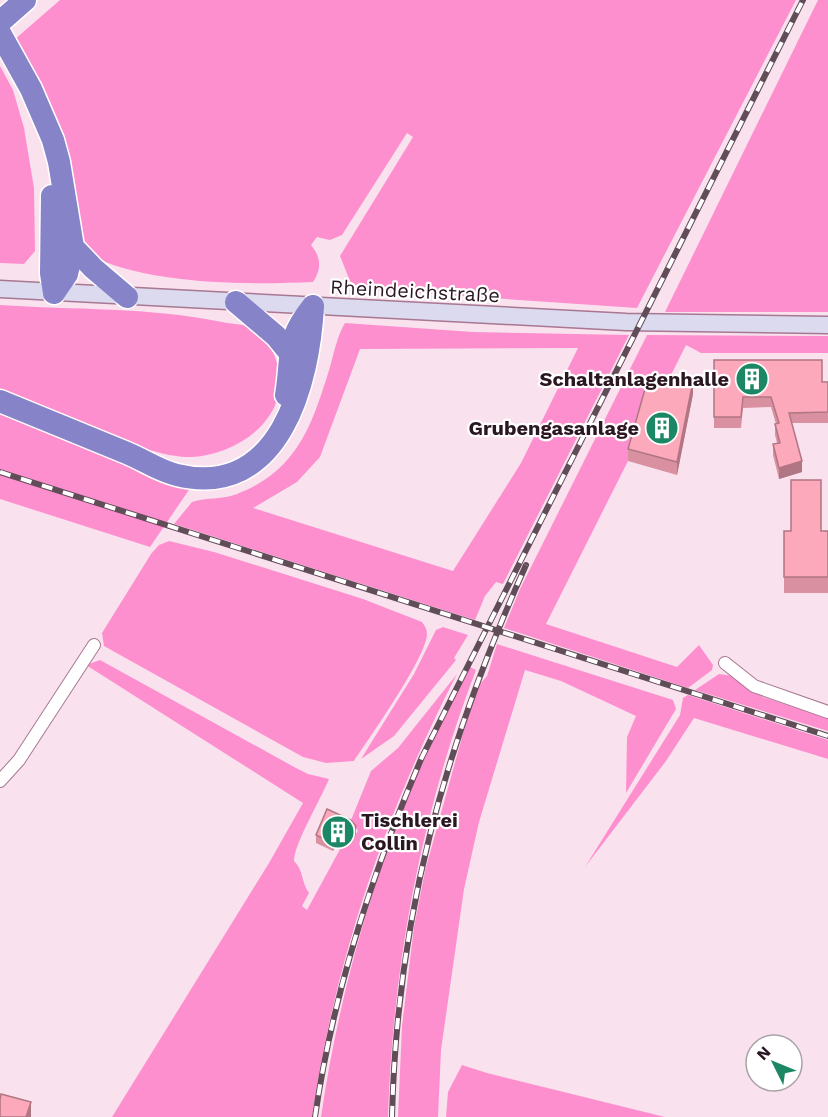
<svg xmlns="http://www.w3.org/2000/svg" width="828" height="1117" font-family="'Work Sans',sans-serif">
<style>
.green{fill:#fe8fcf;fill-rule:evenodd}
.lines{fill:none;stroke-linecap:round;stroke-linejoin:round}
.minor-casing{stroke:#a87792;stroke-width:14}
.secondary-casing{stroke:#a87792;stroke-width:19}
.motorway-casing{stroke:#fff;stroke-width:25}
.minor{stroke:#fff;stroke-width:12}
.secondary{stroke:#dbdaef;stroke-width:16}
.motorway{stroke:#8783c9;stroke-width:22}
.rail-casing{stroke:#614d58;stroke-width:6}
.rail{stroke:#fff;stroke-width:4;stroke-dasharray:11;stroke-linecap:butt}
.wall{fill:#d991a1}
.shaded-wall{fill:#b07683}
.building{fill:#fca9bb;stroke:#b07683;stroke-width:1.5}
.labels{text-anchor:middle;stroke-width:4.5;stroke-linejoin:round;paint-order:stroke}
.street-label{font-size:20px;fill:#2a1722;stroke:#fff}
.poi-label{font-size:20px;font-weight:bold;fill:#2a1722;stroke:#fff;text-anchor:end}
</style>
<rect width="100%" height="100%" fill="#f9e2ee"/>
<path class="green" d="M60 0H796L637 308 360 289 350 281 340 256 413 137 407 133 342 235 330 240 317 237 311 245C321 257 322 269 313 282 247 285 141 285 84 252L14 40Z
M818 0H828V312H665Z
M0 66 13 90 24 128 34 188 35 251 24 264 0 263Z
M0 305C73 310 150 307 222 322 231 324 244 324 253 328 264 333 273 350 276 360 295 414 241 454 192 457 146 459 45 408 0 389Z
M345 323 473 332 629 335 503 584 496 582 485 596 475 620 174 524 192 502C206 497 223 500 237 494 298 470 312 425 330 367 334 353 337 336 345 323ZM578 348 521 463 453 571 253 508 297 482 320 457 360 349Z
M647 335 828 336V353H701L686 345 662 393 647 394 628 461 546 624 677 667 699 645 713 665 712 670 688 688 504 628 520 589Z
M0 413 193 484 150 547 0 499Z
M169 541 214 552 363 599 422 622C425 626 427 629 427 635 425 659 370 737 354 761L326 763 303 757 104 646 102 633 151 554 159 545Z
M443 627 468 635 454 658 456 660 394 736 361 759 414 674 436 630Z
M497 644 673 700 676 709 626 793 627 737 636 716 561 681 525 670 479 822 464 889 441 1050 438 1117H398L402 1026 414 927 425 871 467 719 480 684 487 676Z
M100 660 296 768 308 774 329 779C321 799 294 844 294 861 304 871 301 882 309 893L302 906 307 910 345 840 352 843 358 830 349 825 371 771 398 748 457 674C385 813 335 961 312 1117H112L269 863 303 803 86 665Z
M470 667 476 670C421 814 393 963 388 1117H321C344 960 393 806 470 667Z
M719 674 733 676 763 697 828 718V731L695 690Z
M688 695 828 740V759L694 718 666 761 585 867 680 715 683 698Z
M462 1065 487 1073 665 1117H446L448 1092Z"/>
<g class="lines">
<g class="minor-casing">
<path id="minor" d="M725 663 754 686 828 712
M0 781 19 760 94 645"/>
</g>
<g class="secondary-casing">
<path id="secondary" d="M0 289 626 322 828 325"/>
</g>
<g class="motorway-casing">
<path id="motorway" d="M0 22 25 0
M0 33 31 89 53 140 59 162 73 247 67 274 54 293
M52 196 51 273 54 293
M73 247 93 268 127 297
M236 302 276 336 289 352
M286 395C293 354 284 342 313 306
M0 401C42 418 85 436 127 453 144 460 159 471 177 475 280 500 309 382 313 306"/>
</g>
<use href="#minor" class="minor"/>
<use href="#secondary" class="secondary"/>
<use href="#motorway" class="motorway"/>
<g class="rail-casing">
<path id="rail" d="M0 472 828 736
M315 1117C333 992 372 873 422 757L803 0
M392 1117C397 915 444 748 526 565"/>
</g>
<use href="#rail" class="rail"/>
</g>
<path class="wall" d="M714 360 822 382H828V423H792L802 472 779 479 773 455V444L777 443 775 435V424H776L771 407 743 408 741 428H714Z
M693 394 677 475 628 461V449Z
M784 531H828V593H784Z
M327 809 356 834 352 843 339 837 333 851 316 843V835Z"/>
<path class="shaded-wall" d="M693 381V394L677 475V462Z
M802 461V472L779 479V468Z
M356 826V834L352 843V835Z
M339 829V837L333 851V843Z
M31 1102V1117H26Z"/>
<path class="building" d="M714 360H822V382H828V412L789 413 802 461 779 468 773 444 780 443 775 424 779 423 771 397H743L741 417H714Z
M693 381 677 462 628 449 647 382Z
M791 480H821V531H828V577H784V531H791Z
M327 809 351 820 356 826 352 835 339 829 333 843 316 835Z
M1 1094 31 1102 26 1117H0V1100Z"/>
<defs>
<g id="building-disc" transform="scale(1.725)"><circle r="9.5" fill="#1b8765" stroke="#fff"/><path d="M-4-6H4V6H1V3H-1V6H-4ZM-2.5-4.3h1.7v1.8h-1.7ZM.8-4.3h1.7v1.8H.8ZM-2.5-1h1.7V.8h-1.7ZM.8-1h1.7V.8H.8Z" fill="#fff"/></g>
</defs>
<g fill-rule="evenodd">
<use href="#building-disc" x="752" y="379"/>
<use href="#building-disc" x="662" y="428"/>
<use href="#building-disc" x="338" y="832"/>
</g>
<g class="labels">
<g class="street-label">
<text transform="translate(415 291) rotate(3)" y="7">Rheindeichstraße</text>
</g>
<g class="poi-label">
<text x="729" y="386">Schaltanlagenhalle</text>
<text x="639" y="435">Grubengasanlage</text>
<text x="361" y="827" text-anchor="start">Tischlerei<tspan x="361" dy="23">Collin</tspan></text>
</g>
</g>
<g transform="translate(774 1063) rotate(313)"><circle r="28" fill="#ffffff" stroke="#aaa2a7" stroke-width="1.5"/>
<path d="M0-4.5L10 22L0 15L-10 22Z" fill="#1b8765"/>
<text y="-9" font-size="16" font-weight="bold" text-anchor="middle" fill="#2a1722">N</text>
</g>
</svg>
